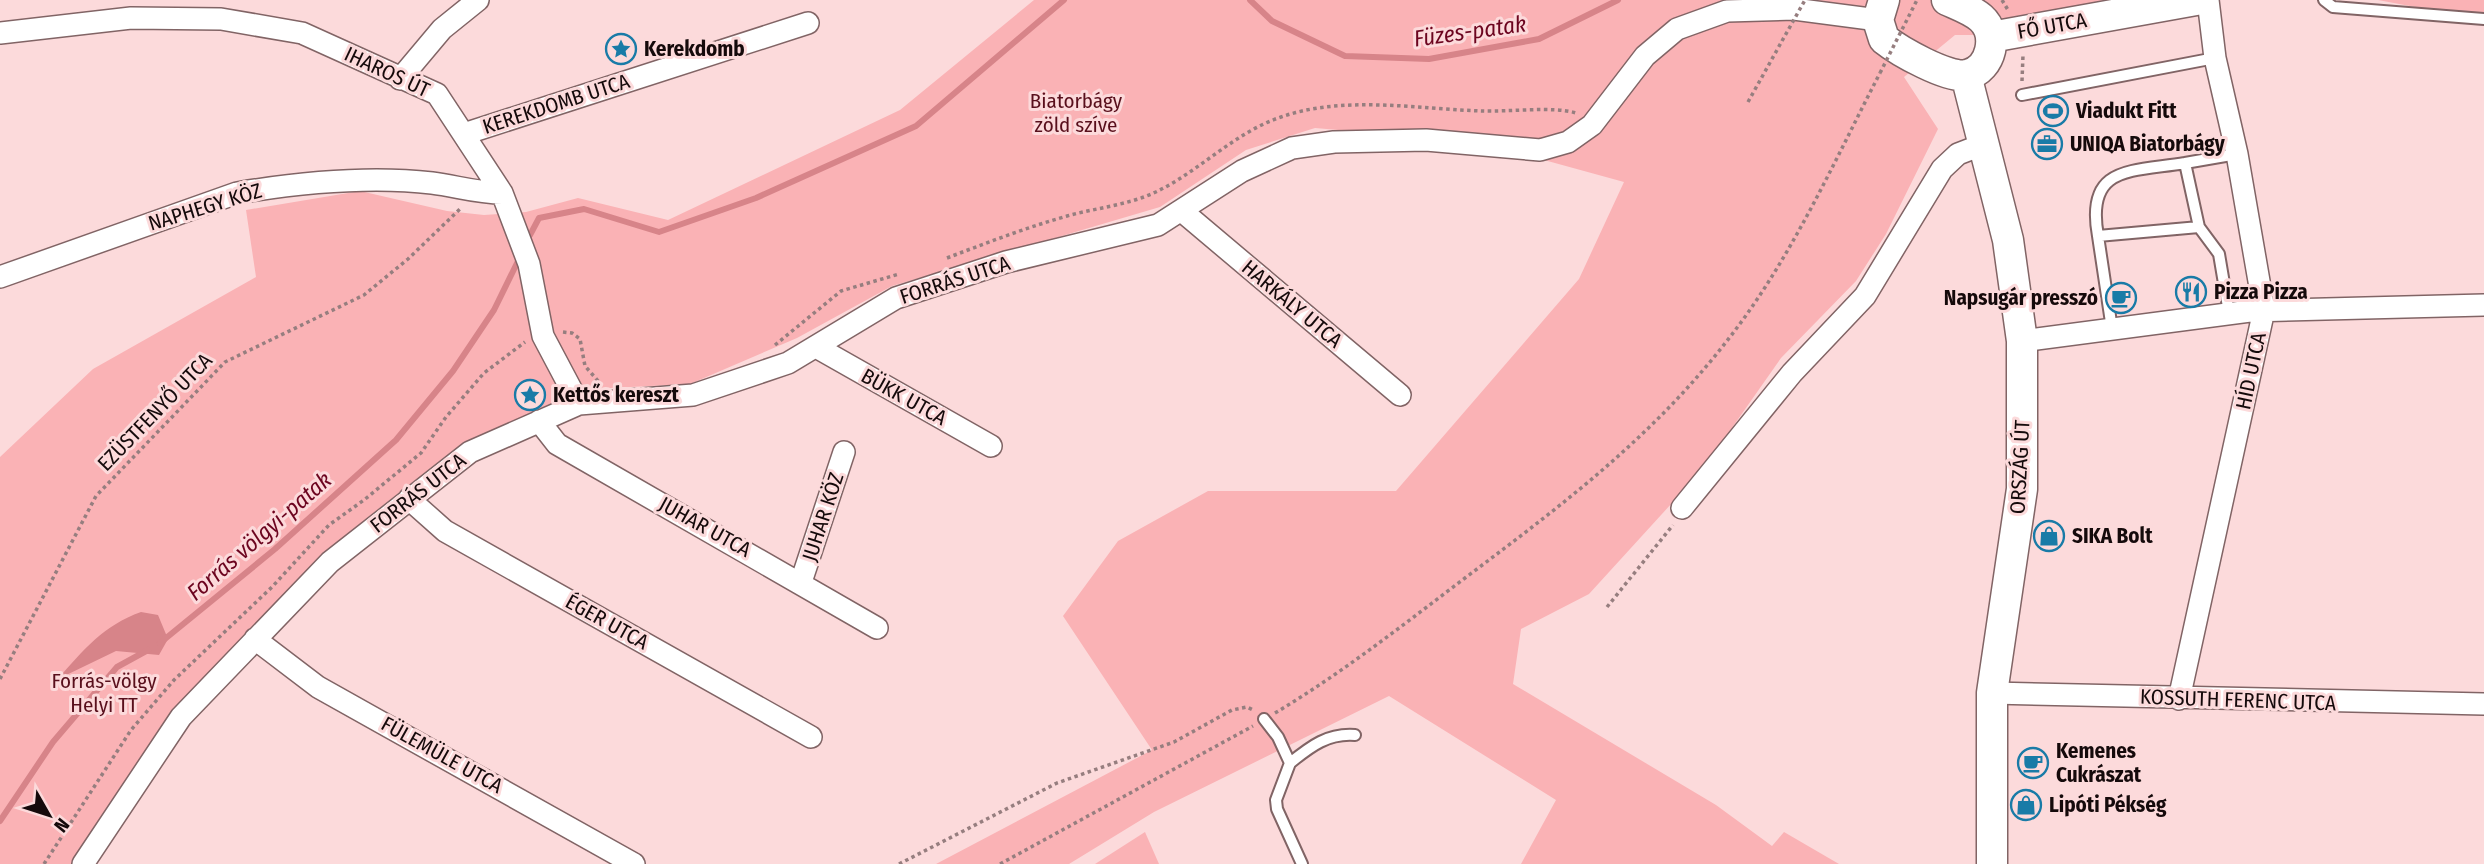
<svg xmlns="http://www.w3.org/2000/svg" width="2484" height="864" font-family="'Fira Sans Condensed',sans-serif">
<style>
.green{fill:#fab2b5}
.water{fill:#d78489}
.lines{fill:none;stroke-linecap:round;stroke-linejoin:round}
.stream{stroke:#d78489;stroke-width:6}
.lane-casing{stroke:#816465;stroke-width:14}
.street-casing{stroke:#816465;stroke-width:24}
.secondary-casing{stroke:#816465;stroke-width:33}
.path{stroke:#967e7f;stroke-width:3.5;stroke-dasharray:3.5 3.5;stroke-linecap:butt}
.lane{stroke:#fff;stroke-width:10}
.street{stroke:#fff;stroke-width:21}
.secondary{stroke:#fff;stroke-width:30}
.path-bridge{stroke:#967e7f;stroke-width:3.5;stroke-dasharray:3.5 3.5;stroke-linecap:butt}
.labels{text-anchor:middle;stroke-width:6;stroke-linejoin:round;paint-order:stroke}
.street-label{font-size:21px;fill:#150a0b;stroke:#fcdadb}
.poi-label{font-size:21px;font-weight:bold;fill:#150a0b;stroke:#fcdadb;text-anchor:start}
.park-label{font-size:21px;fill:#590f1c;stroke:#fcdadb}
.water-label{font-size:23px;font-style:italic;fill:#6c041f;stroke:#fcdadb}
</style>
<rect width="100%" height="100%" fill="#fcdadb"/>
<path class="green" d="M1034 0H2148L2000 35H1955L1904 77 1938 129 1886 234 1856 281 1781 358 1703 469 1589 594 1521 629 1513 684 1716 805 1772 846 1784 832 1839 864H1521L1556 800 1389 696 1154 812 1069 864H936L1152 750 1063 616 1118 541 1208 491H1396L1579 279 1624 182 1479 142 1315 128 1246 150 1160 207 892 286 797 338 690 384 591 389 576 396 512 433 330 562 181 717 83 864H0V457L93 369 256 277 246 210 360 191 447 211 484 215 526 212 578 198 668 220 900 110Z
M2378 0H2484V20Z
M1145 832 1159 864H1095Z"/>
<path class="water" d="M141 612 158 615 168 639 159 655 116 651 58 679C83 650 104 625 141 612Z"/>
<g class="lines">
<path class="stream" d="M1250 0 1272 21 1345 56 1429 59 1539 39 1618 0
M530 235 539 218 584 209 659 232 756 198 916 126 1064 0
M160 643 275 549 396 440 453 371 494 310 520 257
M0 821 53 742 117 667 148 650"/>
<g class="lane-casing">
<path id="lane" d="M2324 0 2333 7 2484 19
M2022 95 2215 58
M2185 163 2237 154
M2098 236C2085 165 2131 172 2185 163L2199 227
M2112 329 2098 236 2199 227 2219 254 2229 313
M1264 719 1278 737 1290 763 1276 800 1277 809 1302 864
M1290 763C1311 746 1328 733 1355 735"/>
</g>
<g class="street-casing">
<path id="street" d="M0 33 131 18 221 19 302 33 437 94 502 193 529 264 543 336 579 404
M400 79 442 29 478 0
M464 134 808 23
M1183 212 1400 395
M0 277 237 193C297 183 371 176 432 183 456 186 477 193 502 193
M2022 341 2250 311 2484 305
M818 348 991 446
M539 421 557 444 877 628
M409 499 445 531 811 737
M1682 508 1792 373 1865 296 1942 169 1958 154 1984 144
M801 582 844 452
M255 639 318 687 634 864
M1992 693 2484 704
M2179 699 2264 310 2237 154 2215 58 2208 0
M83 864 181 717 330 562 470 452 579 404 693 395 788 363 896 298 1006 262 1158 225 1242 171 1292 148 1334 142 1426 140 1540 150 1568 142 1592 125 1645 56 1677 29 1727 11 1794 9 1878 20"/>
</g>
<g class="secondary-casing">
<path id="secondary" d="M1884 0 1878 20 1884 39C1899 51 1948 79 1967 75 1992 69 1999 34 1981 18 1972 10 1958 5 1947 0
M1991 37 2196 0
M1966 75 2008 240 2022 341V489L1992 693V864"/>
</g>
<path class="path" d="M2002 0 2008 10
M2022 81 2023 55
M1748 102 1782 41
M947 258C986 243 1025 228 1067 216 1092 209 1119 206 1144 197 1194 178 1230 134 1281 117 1344 95 1417 109 1482 111 1508 112 1554 106 1576 113
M563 332 572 333 580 339 585 366 599 382
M775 345 841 291 899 274
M1607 607 1673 525
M0 679 96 496 225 362 364 295 408 259 461 208
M1275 713C1342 673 1403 625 1465 578 1573 497 1668 425 1747 314 1800 239 1838 154 1880 73
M44 864 131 730 174 680 272 587 329 525 364 500 421 453 446 417 484 373 525 342
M899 864 1057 783 1174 742 1232 710 1247 707 1255 711
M1000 864 1253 726"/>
<use href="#lane" class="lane"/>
<use href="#street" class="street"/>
<use href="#secondary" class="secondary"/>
<path class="path-bridge" d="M1782 41 1805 0
M1880 73 1917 0"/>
</g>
<defs>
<g id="sight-ring" transform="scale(1.575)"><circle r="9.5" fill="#fcdadb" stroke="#197ba7" stroke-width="1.5"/><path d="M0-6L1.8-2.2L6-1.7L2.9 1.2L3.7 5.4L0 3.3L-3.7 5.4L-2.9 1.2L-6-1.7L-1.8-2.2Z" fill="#197ba7"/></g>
<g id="stadium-ring" transform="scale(1.575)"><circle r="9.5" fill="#fcdadb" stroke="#197ba7" stroke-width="1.5"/><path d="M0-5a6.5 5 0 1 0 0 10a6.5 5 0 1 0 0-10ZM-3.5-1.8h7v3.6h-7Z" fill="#197ba7"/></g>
<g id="office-ring" transform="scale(1.575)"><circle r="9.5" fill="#fcdadb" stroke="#197ba7" stroke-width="1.5"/><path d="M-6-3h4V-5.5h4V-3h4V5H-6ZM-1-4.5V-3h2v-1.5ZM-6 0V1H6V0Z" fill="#197ba7"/></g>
<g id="restaurant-ring" transform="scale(1.575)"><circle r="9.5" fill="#fcdadb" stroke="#197ba7" stroke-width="1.5"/><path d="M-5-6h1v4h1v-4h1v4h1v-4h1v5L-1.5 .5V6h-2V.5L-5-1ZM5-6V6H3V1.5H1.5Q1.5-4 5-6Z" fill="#197ba7"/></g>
<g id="cafe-ring" transform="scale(1.575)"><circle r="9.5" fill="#fcdadb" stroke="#197ba7" stroke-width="1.5"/><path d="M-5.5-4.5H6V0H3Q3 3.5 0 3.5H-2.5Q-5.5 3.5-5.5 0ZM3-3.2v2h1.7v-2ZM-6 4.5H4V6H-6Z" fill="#197ba7"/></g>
<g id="shop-ring" transform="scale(1.575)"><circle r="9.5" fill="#fcdadb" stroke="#197ba7" stroke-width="1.5"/><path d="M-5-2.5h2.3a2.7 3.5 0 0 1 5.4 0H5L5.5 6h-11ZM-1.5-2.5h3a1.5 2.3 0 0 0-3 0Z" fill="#197ba7"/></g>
</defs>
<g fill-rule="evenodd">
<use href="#sight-ring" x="621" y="49"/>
<use href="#stadium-ring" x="2053" y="111"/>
<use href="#office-ring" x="2047" y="144"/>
<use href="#restaurant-ring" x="2191" y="292"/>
<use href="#cafe-ring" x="2121" y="298"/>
<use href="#sight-ring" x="530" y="395"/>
<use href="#shop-ring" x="2049" y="536"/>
<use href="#cafe-ring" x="2033" y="763"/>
<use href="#shop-ring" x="2026" y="805"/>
</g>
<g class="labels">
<g class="street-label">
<text transform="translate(2052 26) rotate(-10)" y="7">FŐ UTCA</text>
<text transform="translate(387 72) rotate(25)" y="7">IHAROS ÚT</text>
<text transform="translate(556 104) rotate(-18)" y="7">KEREKDOMB UTCA</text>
<text transform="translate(205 207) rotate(-17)" y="7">NAPHEGY KÖZ</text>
<text transform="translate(955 280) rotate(-18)" y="7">FORRÁS UTCA</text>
<text transform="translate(1292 304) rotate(40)" y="7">HARKÁLY UTCA</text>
<text transform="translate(2251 371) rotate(-78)" y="7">HÍD UTCA</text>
<text transform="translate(904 397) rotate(29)" y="7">BÜKK UTCA</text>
<text transform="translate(155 412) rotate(-46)" y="7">EZÜSTFENYŐ UTCA</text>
<text transform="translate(2020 467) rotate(-87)" y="7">ORSZÁG ÚT</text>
<text transform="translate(418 493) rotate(-38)" y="7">FORRÁS UTCA</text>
<text transform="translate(823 517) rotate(-72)" y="7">JUHAR KÖZ</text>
<text transform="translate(705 527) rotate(29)" y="7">JUHAR UTCA</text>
<text transform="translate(607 622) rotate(29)" y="7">ÉGER UTCA</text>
<text transform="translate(2238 700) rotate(2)" y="7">KOSSUTH FERENC UTCA</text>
<text transform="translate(442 755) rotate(29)" y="7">FÜLEMÜLE UTCA</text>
</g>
<g class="poi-label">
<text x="644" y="56">Kerekdomb</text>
<text x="2076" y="118">Viadukt Fitt</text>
<text x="2070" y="151">UNIQA Biatorbágy</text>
<text x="2214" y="299">Pizza Pizza</text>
<text x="2098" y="305" text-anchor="end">Napsugár presszó</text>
<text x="553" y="402">Kettős kereszt</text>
<text x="2072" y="543">SIKA Bolt</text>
<text x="2056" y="758">Kemenes<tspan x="2056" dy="24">Cukrászat</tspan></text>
<text x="2049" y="812">Lipóti Pékség</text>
</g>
<g class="park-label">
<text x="1076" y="108">Biatorbágy<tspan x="1076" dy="24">zöld szíve</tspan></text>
<text x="104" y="688">Forrás-völgy<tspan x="104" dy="24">Helyi TT</tspan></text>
</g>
<g class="water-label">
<text transform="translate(1470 31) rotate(-8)" y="8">Füzes-patak</text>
<text transform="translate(259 536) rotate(-41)" y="8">Forrás völgyi-patak</text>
</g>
</g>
<g transform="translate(49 815) rotate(129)" stroke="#fcdadb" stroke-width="5" paint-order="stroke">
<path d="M0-5L12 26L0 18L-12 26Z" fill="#150a0b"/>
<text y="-10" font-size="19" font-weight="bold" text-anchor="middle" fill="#150a0b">N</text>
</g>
</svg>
